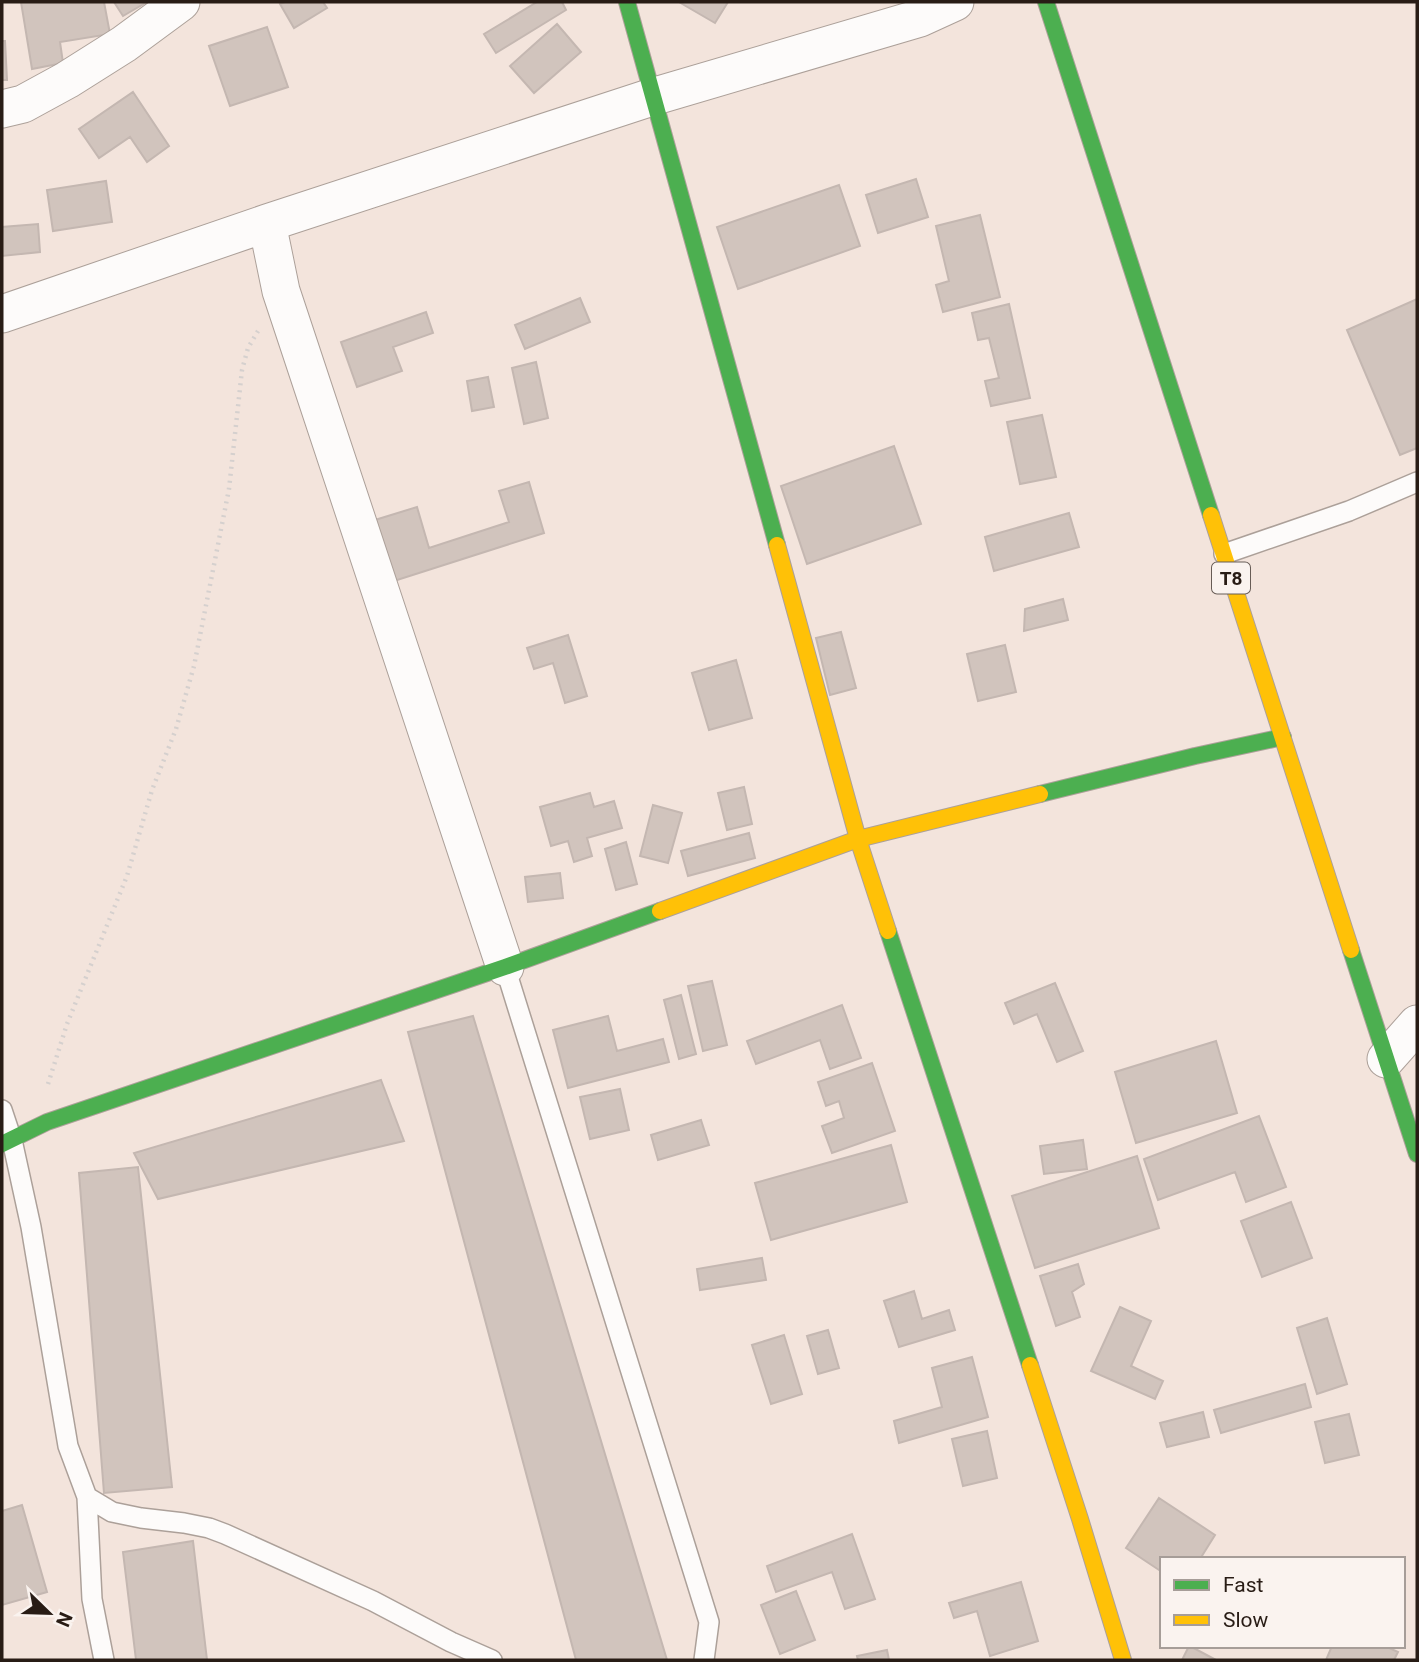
<svg xmlns="http://www.w3.org/2000/svg" width="1419" height="1662" font-family="Roboto,sans-serif">
<style>
.building{fill:#d1c4bd;stroke:#c4b7b1;stroke-width:2}
.lines{fill:none;stroke-linecap:round;stroke-linejoin:round}
.lane-casing{stroke:#aca099;stroke-width:22}
.street-casing{stroke:#aca099;stroke-width:39}
.fast-casing{stroke:#aca099;stroke-width:18}
.slow-casing{stroke:#aca099;stroke-width:18}
.path{stroke:#d5d0ce;stroke-width:4.5;stroke-dasharray:2 5;stroke-linecap:butt}
.lane{stroke:#fdfbfa;stroke-width:19}
.street{stroke:#fdfbfa;stroke-width:37}
.fast{stroke:#4caf50;stroke-width:16}
.slow{stroke:#ffc107;stroke-width:16}
.labels{text-anchor:middle;stroke-width:5;stroke-linejoin:round;paint-order:stroke}
.shield{fill:#faf3ef;stroke:#675c56;stroke-width:2}
.shield-label{font-size:19px;font-weight:bold;fill:#281c15}
</style>
<rect width="100%" height="100%" fill="#f3e4dc"/>
<path class="building" d="M21 2H104L110 34 60 42 63 63 32 69Z
M114 2H147L123 16Z
M285 2H323L327 8 294 28 280 4Z
M537 2H562L566 10 496 53 484 34Z
M679 2H728L715 23Z
M557 24 581 52 534 93 510 66Z
M267 27 288 87 230 106 209 46Z
M2 41H5L7 80H2Z
M133 92 169 146 147 162 130 137 99 158 79 129Z
M916 179 928 217 878 233 866 195Z
M106 181 112 222 53 231 47 190Z
M839 185 860 246 738 289 717 227Z
M980 215 1000 297 943 312 936 285 949 281 936 226Z
M38 224 40 252 2 256V227Z
M580 298 590 322 525 349 515 325Z
M1417 299V448L1400 455 1347 330Z
M1009 304 1030 398 991 406 985 381 999 378 989 338 978 340 972 313Z
M426 312 433 333 393 347 402 371 357 387 341 342Z
M536 362 548 418 524 424 512 368Z
M488 377 494 407 472 411 467 381Z
M1042 415 1056 477 1020 484 1007 422Z
M894 446 921 524 807 564 781 486Z
M529 482 544 533 394 581 375 520 417 507 429 548 509 522 499 491Z
M1069 513 1079 547 994 571 985 537Z
M1063 599 1068 620 1024 631 1025 609Z
M841 632 856 688 830 695 816 638Z
M568 635 587 696 565 703 553 663 534 669 527 648Z
M1005 645 1016 692 978 701 967 654Z
M736 660 752 718 709 730 692 673Z
M744 787 752 824 727 830 718 793Z
M590 793 594 807 614 801 622 828 587 838 592 856 574 862 568 841 551 846 540 807Z
M653 805 682 813 668 863 640 856Z
M749 833 755 858 688 876 681 851Z
M626 842 637 884 616 890 605 849Z
M560 873 563 898 528 902 525 877Z
M712 981 727 1045 703 1051 688 986Z
M1055 983 1083 1051 1057 1062 1037 1014 1014 1024 1005 1003Z
M681 995 696 1054 679 1059 664 1000Z
M842 1005 861 1058 830 1069 820 1040 756 1064 747 1041Z
M473 1016 667 1660H576L408 1032Z
M608 1016 617 1051 663 1039 669 1062 568 1088 553 1030Z
M1216 1041 1237 1113 1136 1143 1115 1072Z
M872 1063 895 1131 832 1153 822 1126 844 1118 839 1101 826 1106 818 1082Z
M381 1080 404 1141 158 1199 134 1153Z
M620 1089 629 1130 590 1139 580 1097Z
M1259 1116 1286 1187 1246 1202 1235 1172 1158 1200 1144 1159Z
M701 1120 709 1145 658 1160 651 1135Z
M1083 1140 1087 1169 1044 1174 1040 1146Z
M891 1145 907 1202 771 1240 755 1183Z
M1137 1156 1159 1228 1035 1268 1012 1196Z
M138 1167 172 1487 104 1493 79 1173Z
M1291 1202 1312 1258 1262 1277 1241 1221Z
M762 1258 766 1280 700 1290 697 1269Z
M1078 1264 1084 1284 1072 1292 1080 1317 1056 1326 1040 1276Z
M914 1291 922 1319 949 1310 955 1330 899 1347 884 1301Z
M1120 1307 1151 1321 1131 1366 1163 1381 1155 1399 1091 1371Z
M1327 1318 1347 1384 1317 1394 1297 1328Z
M828 1330 839 1368 818 1374 807 1336Z
M784 1335 802 1394 771 1404 752 1345Z
M972 1357 988 1417 899 1443 894 1421 942 1407 932 1368Z
M1305 1384 1311 1407 1221 1433 1214 1410Z
M1203 1412 1209 1437 1167 1447 1160 1423Z
M1349 1414 1359 1455 1325 1463 1315 1422Z
M987 1431 997 1478 963 1486 952 1439Z
M1159 1498 1215 1535 1200 1559H1162V1572L1126 1548Z
M22 1505 47 1592 2 1605V1511Z
M852 1534 875 1599 845 1609 832 1572 776 1592 767 1566Z
M193 1541 207 1660H136L123 1552Z
M1021 1582 1038 1641 990 1656 977 1611 954 1618 949 1603Z
M796 1591 815 1640 780 1654 761 1605Z
M1189 1646H1190L1216 1660H1182Z
M1332 1646H1385L1398 1652 1394 1660H1326Z
M887 1650 889 1660H858L857 1656Z"/>
<g class="lines">
<g class="lane-casing">
<path id="lane" d="M1224 554 1349 511 1417 482
M505 967 709 1622 704 1660
M2 1110 12 1140 31 1227 68 1446 87 1497 112 1512 141 1518 184 1523 209 1528 225 1534 373 1601 451 1642 492 1660
M87 1497 92 1599 104 1660"/>
</g>
<g class="street-casing">
<path id="street" d="M2 109 23 104 67 80 124 44 181 2
M267 223 281 291 505 967
M2 314 267 223 652 97 920 18 955 2
M1386 1059 1417 1024"/>
</g>
<g class="fast-casing">
<path id="fast" d="M627 2 777 545
M1046 2 1211 515
M1040 794 1195 756 1283 737
M888 931 1030 1365
M1351 950 1417 1154
M2 1144 47 1122 505 967 660 911"/>
</g>
<g class="slow-casing">
<path id="slow" d="M1211 515 1351 950
M777 545 858 839 888 931
M660 911 858 839 1040 794
M1030 1365 1080 1519 1123 1660"/>
</g>
<path class="path" d="M48 1084 67 1024 127 876 152 790 176 729 194 666 229 489 242 370 248 348 258 331"/>
<use href="#lane" class="lane"/>
<use href="#street" class="street"/>
<use href="#fast" class="fast"/>
<use href="#slow" class="slow"/>
</g>
<g class="labels">
<rect class="shield" x="1212" y="562.5" width="38" height="31" rx="5"/>
<g class="shield-label">
<text x="1231" y="585">T8</text>
</g>
</g>
<rect width="1419" height="1662" fill="none" stroke="#281c15" stroke-width="7"/>
<rect x="1160" y="1557" width="245" height="91" fill="#faf3ef" stroke="#a69d98" stroke-width="2"/>
<rect x="1174" y="1580" width="35" height="10" fill="#4caf50" stroke="#a69d98" stroke-width="2"/>
<text x="1223" y="1592" font-size="21" fill="#281c15">Fast</text>
<rect x="1174" y="1615" width="35" height="10" fill="#ffc107" stroke="#a69d98" stroke-width="2"/>
<text x="1223" y="1627" font-size="21" fill="#281c15">Slow</text>
<g transform="translate(49 1613) rotate(113)" stroke="#faf3ef" stroke-width="5" paint-order="stroke">
<path d="M0-5L12 26L0 18L-12 26Z" fill="#281c15"/>
<text y="-10" font-size="19" font-weight="bold" text-anchor="middle" fill="#281c15">N</text>
</g>
</svg>
